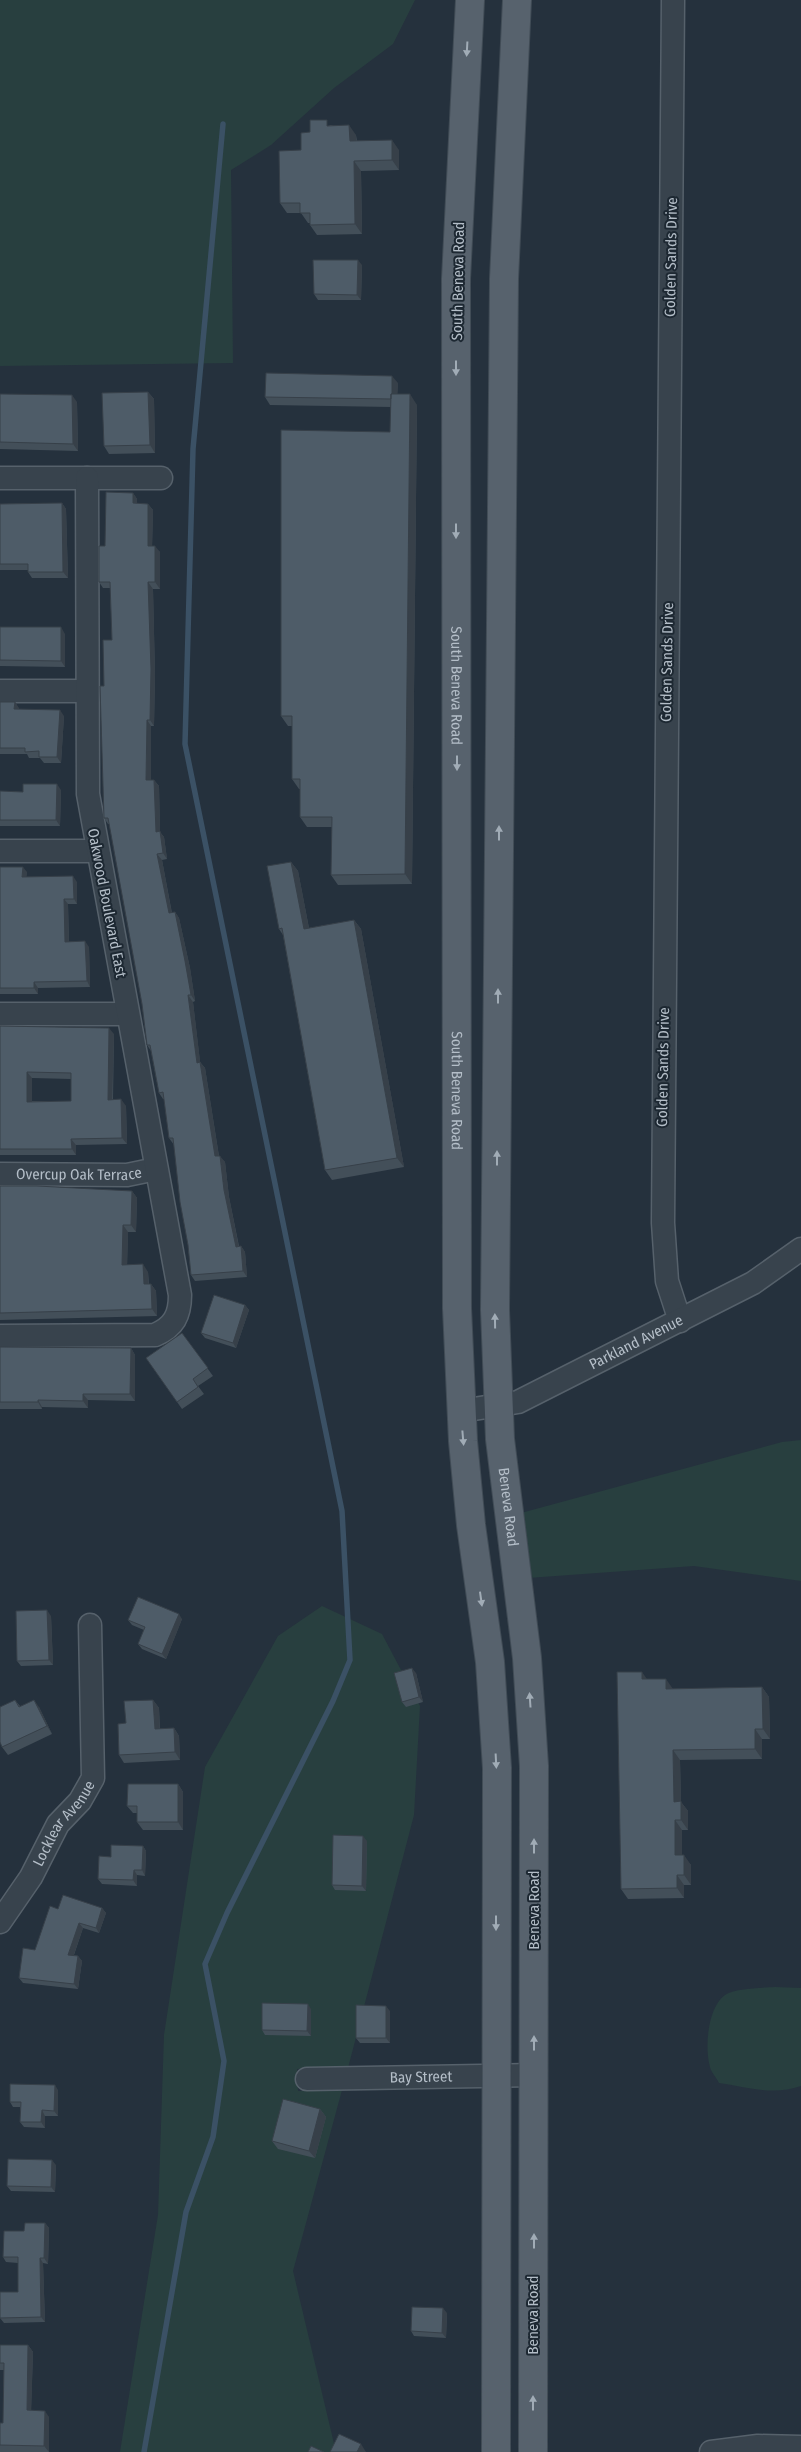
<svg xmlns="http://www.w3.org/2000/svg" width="801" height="2452" font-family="'Fira Sans Condensed',sans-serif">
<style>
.green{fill:#283f3f}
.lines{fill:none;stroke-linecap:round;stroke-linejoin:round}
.stream{stroke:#3b5165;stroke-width:5.5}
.minor-casing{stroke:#56616b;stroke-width:25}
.major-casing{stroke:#414c56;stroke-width:30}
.minor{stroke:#38434d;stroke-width:22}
.major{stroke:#57626d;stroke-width:28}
.wall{fill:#434f59;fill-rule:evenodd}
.shaded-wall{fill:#374049}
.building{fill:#4e5c68;stroke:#374049;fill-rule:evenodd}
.oneway{fill:#a1acb6}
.labels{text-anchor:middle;stroke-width:4;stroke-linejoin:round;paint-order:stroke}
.street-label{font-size:15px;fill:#b4bec8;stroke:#1d2832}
</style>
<rect width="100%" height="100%" fill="#25313d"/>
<path class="green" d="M0 0H415L393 44 334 88 271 145 231 170 233 363 0 366Z
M801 1440V1581L694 1566 528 1578 521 1513 782 1442Z
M322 1606 382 1634 420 1706 414 1815 348 2068 297 2069 298 2091 342 2090 293 2271 336 2452H120L158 2215 164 2035 205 1767 278 1636Z
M775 1987 801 1988V2086C773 2096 747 2087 719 2083 717 2079 713 2074 711 2070 704 2051 707 2008 725 1995 735 1988 762 1988 775 1987Z"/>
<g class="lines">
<path class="stream" d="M144 2452 186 2212 213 2137 224 2061 205 1964 227 1913 333 1701 350 1660 342 1511 185 744 193 449 223 124"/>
<g class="minor-casing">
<g id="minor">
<path d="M673 0 663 1223 667 1281 680 1321"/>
<path d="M0 478H161"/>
<path d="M0 691H87"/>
<path d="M0 851H97"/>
<path d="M0 1014H127"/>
<path id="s1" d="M0 1174 127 1175 156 1169"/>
<path d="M0 1336 155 1335C174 1327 180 1315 180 1295L88 794 87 478"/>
<path id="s2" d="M461 1411 518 1402 753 1283 801 1249"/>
<path id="s3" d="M0 1922 31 1877 58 1824 80 1801 93 1778 90 1625"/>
<path id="s4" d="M307 2079 534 2075"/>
<path d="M711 2452 758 2446 801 2447"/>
</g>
</g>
<g class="major-casing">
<g id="major">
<path id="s5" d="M470 0 456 279 457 1308 463 1441 471 1525 490 1662 497 1768 496 2452"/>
<path id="s6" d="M517 0 504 279 495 1310 500 1439 527 1658 534 1766 533 2452"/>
</g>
</g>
<use href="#minor" class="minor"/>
<use href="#major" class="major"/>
</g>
<path class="wall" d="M331 125 356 135 357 141 399 150V170L361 171 362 234 317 235 310 225V223H308L301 213H287L280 203 301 150 310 132Z
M362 265 361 300H318L314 294Z
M398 383 397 394 417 405 412 884 338 885 331 875 332 827H307L300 817V789H299L292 779V726H288L281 716 390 432 391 407 270 405 265 397Z
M148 392 154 399 155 453 109 454 104 446Z
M0 394 77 402 78 451 0 449Z
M133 493 137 499V503L148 504 153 510 152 546 160 552V589H153L155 675 154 726H151V780H154L159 786 160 832 164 837 167 859 162 860 172 913 175 912 179 918 190 968 195 1001 193 1002 200 1062 205 1068 219 1156 225 1162 229 1197 239 1246H241L245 1252 247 1277 195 1281 191 1275 188 1245 174 1145 169 1138 164 1099H163L159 1093 151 1051 147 1045 142 1004 110 824H108L104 818V686L112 640 110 588H103L99 582 105 546Z
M62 503 66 509 68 578H32L28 572V570H0V504Z
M0 627 65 634V667L0 666Z
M0 702H15L19 709 64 716 61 763H44L40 758H29L27 754H0Z
M61 790 60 826H0V791L23 792Z
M291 862 298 871 309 928 354 920 361 929 404 1167 332 1180 325 1170 283 935 279 929Z
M0 867 27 872 26 877 77 882V904H68L69 942 89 947 90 987 38 988V994H0Z
M0 1026 114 1034 113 1100 126 1106 127 1144 76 1145V1155H0ZM32 1078 71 1079V1101H32Z
M0 1186 132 1191 137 1198 136 1232H128L127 1265 148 1272 149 1284H151L156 1291 157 1316 0 1320Z
M245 1305 249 1310 236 1348 205 1338 201 1333Z
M182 1333 213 1376 198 1386 204 1394 182 1409 146 1358Z
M0 1347 131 1348 135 1355V1401L88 1400V1408L42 1407V1409H0Z
M51 1616 53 1665 21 1666 17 1661Z
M182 1619 166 1659 142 1649 138 1644 144 1630 132 1625 128 1620Z
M416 1673 423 1702 406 1707 402 1702Z
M647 1679 673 1689 762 1687 769 1697 770 1739H762V1759L680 1760 681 1802 688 1811V1830H682V1855L691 1865V1885H684V1898L628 1899 621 1889Z
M15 1700 20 1706 39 1707 52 1734 8 1755 2 1747Z
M153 1700 159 1708 160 1729 174 1728 179 1736 180 1760 124 1763 119 1755 126 1723Z
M178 1784 183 1792V1830H143L137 1822V1813H133L127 1806Z
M367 1841 366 1891 335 1890 332 1885Z
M143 1846 146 1851 145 1876 137 1875V1886L102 1884 98 1879 111 1857Z
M102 1908 106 1913 99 1933 83 1928 74 1955 78 1956 82 1961 78 1989 23 1983 19 1978 58 1909Z
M311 2009V2036L265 2035 262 2030Z
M390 2011V2043H360L356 2038Z
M58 2090V2116H45V2128L24 2127 20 2122V2107H13L10 2102Z
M320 2109 326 2117 315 2158 278 2149 272 2141Z
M56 2165 55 2192 11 2191 7 2186Z
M45 2223 49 2228 48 2264 43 2263 45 2322 4 2323 0 2318 18 2292V2263L6 2262 3 2257 24 2231Z
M447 2313 446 2338 414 2336 411 2331Z
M0 2345H28L33 2352 31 2410 49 2417V2452H0V2423H3L4 2370H0Z"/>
<path class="shaded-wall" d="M349 125 356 135 357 151 350 141Z
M392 140 399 150V170L392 160Z
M354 161 361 171 362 234 355 224Z
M358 260 362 265 361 300 357 295Z
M392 376 398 383 397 407 392 399Z
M148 392 154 399 155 453 150 445Z
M410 394 417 405 412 884 405 874Z
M72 395 77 402 78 451 73 444Z
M133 493 137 499V509L133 503Z
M62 503 66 509 68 578 63 572Z
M148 504 153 510 152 552 148 546Z
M155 546 160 552V589L155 582Z
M148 582 153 589 155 675 154 726 150 720Z
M61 627 65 634V667L61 661Z
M15 702 19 708V715L14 709Z
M60 710 64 716 61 763 57 757Z
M147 720 151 726V786L146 780Z
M154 780 159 786 160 832 164 837 167 859 163 853 156 832Z
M57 784 61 790 60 826 56 820Z
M157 854 162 860 173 920 169 913Z
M291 862 298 871 311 939 304 929Z
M23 867 27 872 26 882 22 877Z
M73 876 77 882V904L74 899Z
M64 899 68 904 69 947 65 942Z
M175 912 179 918 190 968 195 1001 191 995Z
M354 920 361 929 404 1167 397 1158Z
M85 941 89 947 90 987 87 981Z
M34 982 38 988V994L34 988Z
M188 995 193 1002 201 1069 197 1063Z
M109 1028 114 1034 112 1106 108 1100Z
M200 1062 205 1068 220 1163 215 1156Z
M27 1072 32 1078V1108L27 1102Z
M121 1099 126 1106 127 1144 122 1138Z
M71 1139 76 1145V1155L72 1149Z
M220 1156 225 1162 229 1197 240 1253 236 1247 224 1190Z
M132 1191 137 1198 136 1232 131 1225Z
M123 1225 128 1232 127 1272 122 1265Z
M241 1246 245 1252 247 1277 243 1271Z
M143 1264 148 1272 149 1292 144 1284Z
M151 1284 156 1291 157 1316 152 1309Z
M245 1305 249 1310 236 1348 233 1343Z
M131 1348 135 1355V1401L130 1394Z
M83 1394 88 1400V1408L83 1401Z
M38 1400 42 1407V1409L38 1402Z
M47 1610 51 1616 53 1665 49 1660Z
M179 1614 182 1619 166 1659 162 1654Z
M412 1668 416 1673 423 1702 419 1697Z
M642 1672 649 1682 642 1679Z
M666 1679 673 1689H666Z
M762 1687 769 1697 770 1739 763 1729Z
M34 1700 39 1707 52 1734 47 1726Z
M153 1700 159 1708 160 1737 155 1729Z
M174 1728 179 1736 180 1760 175 1752Z
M755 1729 762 1739V1759L755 1749Z
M673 1750 680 1760 681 1802 688 1811V1830L681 1820 674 1802Z
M178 1784 183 1792V1830L178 1822Z
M675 1820 682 1830V1865L675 1855Z
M363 1836 367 1841 366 1891 362 1886Z
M143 1846 146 1851 145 1876 142 1870Z
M684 1855 691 1865V1885L684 1875Z
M134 1870 137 1875V1886L133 1880Z
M677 1875 684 1885V1898L677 1888Z
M102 1908 106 1913 99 1933 96 1928Z
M79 1923 83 1928 72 1960 68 1955Z
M78 1956 82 1961 78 1989 74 1984Z
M308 2004 311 2009V2036L307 2031Z
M386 2006 390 2011V2043L386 2038Z
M55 2085 58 2090V2116L54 2111Z
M320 2109 326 2117 315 2158 309 2151Z
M42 2110 45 2116V2128L41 2122Z
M52 2160 56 2165 55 2192 51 2187Z
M45 2223 49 2228 48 2264 44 2258Z
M40 2258 43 2263 45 2322 41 2317Z
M443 2308 447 2313 446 2338 442 2333Z
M28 2345 33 2352 31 2417 27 2410Z
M45 2411 49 2417V2452L44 2446Z
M361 2444 366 2452H357Z"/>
<path class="building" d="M310 120H327V126L349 125 350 141 392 140V160L354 161 355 224 310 225V213H300V203H280L279 151 301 150V133L310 132Z
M313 260H358L357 295 314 294Z
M266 373 392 376V394H391V399L265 397Z
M148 392 150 445 104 446 102 393Z
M0 394 72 395 73 444 0 442Z
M391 394H410L405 874 331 875 332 817H300V779H292V716H281V430L390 432Z
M106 492 133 493V503L148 504V546H155V582H148L151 669 150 720H147L146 780H154L156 832 160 831 163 853 157 854 169 913 175 912 185 961 191 995H188L197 1063 200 1062 215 1156H220L224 1190 236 1247 241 1246 243 1271 191 1275 188 1245 180 1202 173 1138H169L163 1092 159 1093 150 1045H147L142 1004 108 818H104L100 686H104L103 640H112L110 582H99V546H105Z
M62 503 63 572H28V564H0V504Z
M0 627H61V661L0 660Z
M0 702H15L14 709 60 710 57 757H39V751L25 752V748H0Z
M23 784H57L56 820H0V791L23 792Z
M291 862 304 929 354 920 397 1158 325 1170 282 928 279 929 267 866Z
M0 867H23L22 877 73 876 74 899H64L65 942 85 941 87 981 34 982V988H0Z
M0 1026 109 1028 108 1100 121 1099 122 1138 71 1139 72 1149H0ZM27 1072 71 1073V1101L27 1102Z
M0 1186H37L132 1191 131 1225H123L122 1265 143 1264 144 1284H151L152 1309 0 1313Z
M214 1295 245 1305 233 1343 201 1333Z
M182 1333 208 1368 193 1379 198 1387 177 1402 146 1358Z
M0 1347 131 1348 130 1394H83V1401L38 1400V1402H0Z
M138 1597 179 1614 162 1654 138 1644 145 1627 128 1620Z
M47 1610 49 1660 17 1661 16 1611Z
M412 1668 419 1697 402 1702 394 1673Z
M617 1672H642V1679H666V1689L762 1687 763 1729H755V1749L673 1750 674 1802 681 1801V1820H675V1855H684V1875H677V1888L621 1889Z
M15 1700 19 1707 34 1700 47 1726 2 1747 0 1742V1707Z
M153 1700 155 1729 174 1728 175 1752 119 1755 118 1724 126 1723 124 1701Z
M128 1784H178V1822H137V1806H127Z
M333 1835 363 1836 362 1886 332 1885Z
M111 1845 143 1846 142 1870H134L133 1880 98 1879 99 1856 111 1857Z
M63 1895 102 1908 96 1928 79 1923 68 1955 78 1956 74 1984 19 1978 23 1948 35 1950 50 1906 58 1909Z
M262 2003 308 2004 307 2031 262 2030Z
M356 2005 386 2006V2038H356Z
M10 2084 55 2085 54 2111 42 2110 41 2122H20L21 2102H10Z
M283 2099 320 2109 309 2151 272 2141Z
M8 2159 52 2160 51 2187 7 2186Z
M25 2223H45L44 2258H40L41 2317 0 2318V2292H18V2257H3L4 2231H24Z
M412 2307 443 2308 442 2333 411 2331Z
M0 2345H28L27 2410 45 2411 44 2446 0 2445V2423H3L4 2363H0Z
M339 2434 361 2444 357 2452H330Z
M311 2446 324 2452H308Z"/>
<defs><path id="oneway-solid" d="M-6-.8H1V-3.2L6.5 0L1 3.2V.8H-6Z" transform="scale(1.25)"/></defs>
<g class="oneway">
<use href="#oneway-solid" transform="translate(467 49) rotate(93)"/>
<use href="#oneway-solid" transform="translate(456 368) rotate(90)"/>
<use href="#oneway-solid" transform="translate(456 531) rotate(90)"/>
<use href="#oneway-solid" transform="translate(457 763) rotate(90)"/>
<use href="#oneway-solid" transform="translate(499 833) rotate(-90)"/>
<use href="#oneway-solid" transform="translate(498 996) rotate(-90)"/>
<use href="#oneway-solid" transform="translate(497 1158) rotate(-90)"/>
<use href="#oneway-solid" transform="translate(495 1321) rotate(-91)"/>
<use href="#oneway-solid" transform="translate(463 1438) rotate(85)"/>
<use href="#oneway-solid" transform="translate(481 1599) rotate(82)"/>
<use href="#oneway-solid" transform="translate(530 1700) rotate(-94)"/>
<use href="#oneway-solid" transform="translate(496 1761) rotate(87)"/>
<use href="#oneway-solid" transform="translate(534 1846) rotate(-90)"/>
<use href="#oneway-solid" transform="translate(496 1923) rotate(90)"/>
<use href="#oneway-solid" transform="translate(534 2043) rotate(-90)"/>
<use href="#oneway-solid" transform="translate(534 2241) rotate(-90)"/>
<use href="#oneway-solid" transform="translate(533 2403) rotate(-90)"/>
</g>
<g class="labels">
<g class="street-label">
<text transform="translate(671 257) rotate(-89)" y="5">Golden Sands Drive</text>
<text transform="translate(458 281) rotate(-89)" y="5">South Beneva Road</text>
<text transform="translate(667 662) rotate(-89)" y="5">Golden Sands Drive</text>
<text dy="5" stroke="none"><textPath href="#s5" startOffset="686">South Beneva Road</textPath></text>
<text transform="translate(107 903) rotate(79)" y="5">Oakwood Boulevard East</text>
<text transform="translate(663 1067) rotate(-89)" y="5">Golden Sands Drive</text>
<text dy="5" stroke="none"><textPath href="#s5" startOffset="1091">South Beneva Road</textPath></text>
<text dy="5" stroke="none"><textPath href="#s1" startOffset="79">Overcup Oak Terrace</textPath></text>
<text dy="5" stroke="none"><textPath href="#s2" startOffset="190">Parkland Avenue</textPath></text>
<text dy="5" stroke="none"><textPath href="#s6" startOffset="1508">Beneva Road</textPath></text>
<text dy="5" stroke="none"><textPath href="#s3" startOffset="118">Locklear Avenue</textPath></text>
<text transform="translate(534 1910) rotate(-90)" y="5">Beneva Road</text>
<text dy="5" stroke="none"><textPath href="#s4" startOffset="114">Bay Street</textPath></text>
<text transform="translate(533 2315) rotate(-90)" y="5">Beneva Road</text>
</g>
</g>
</svg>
